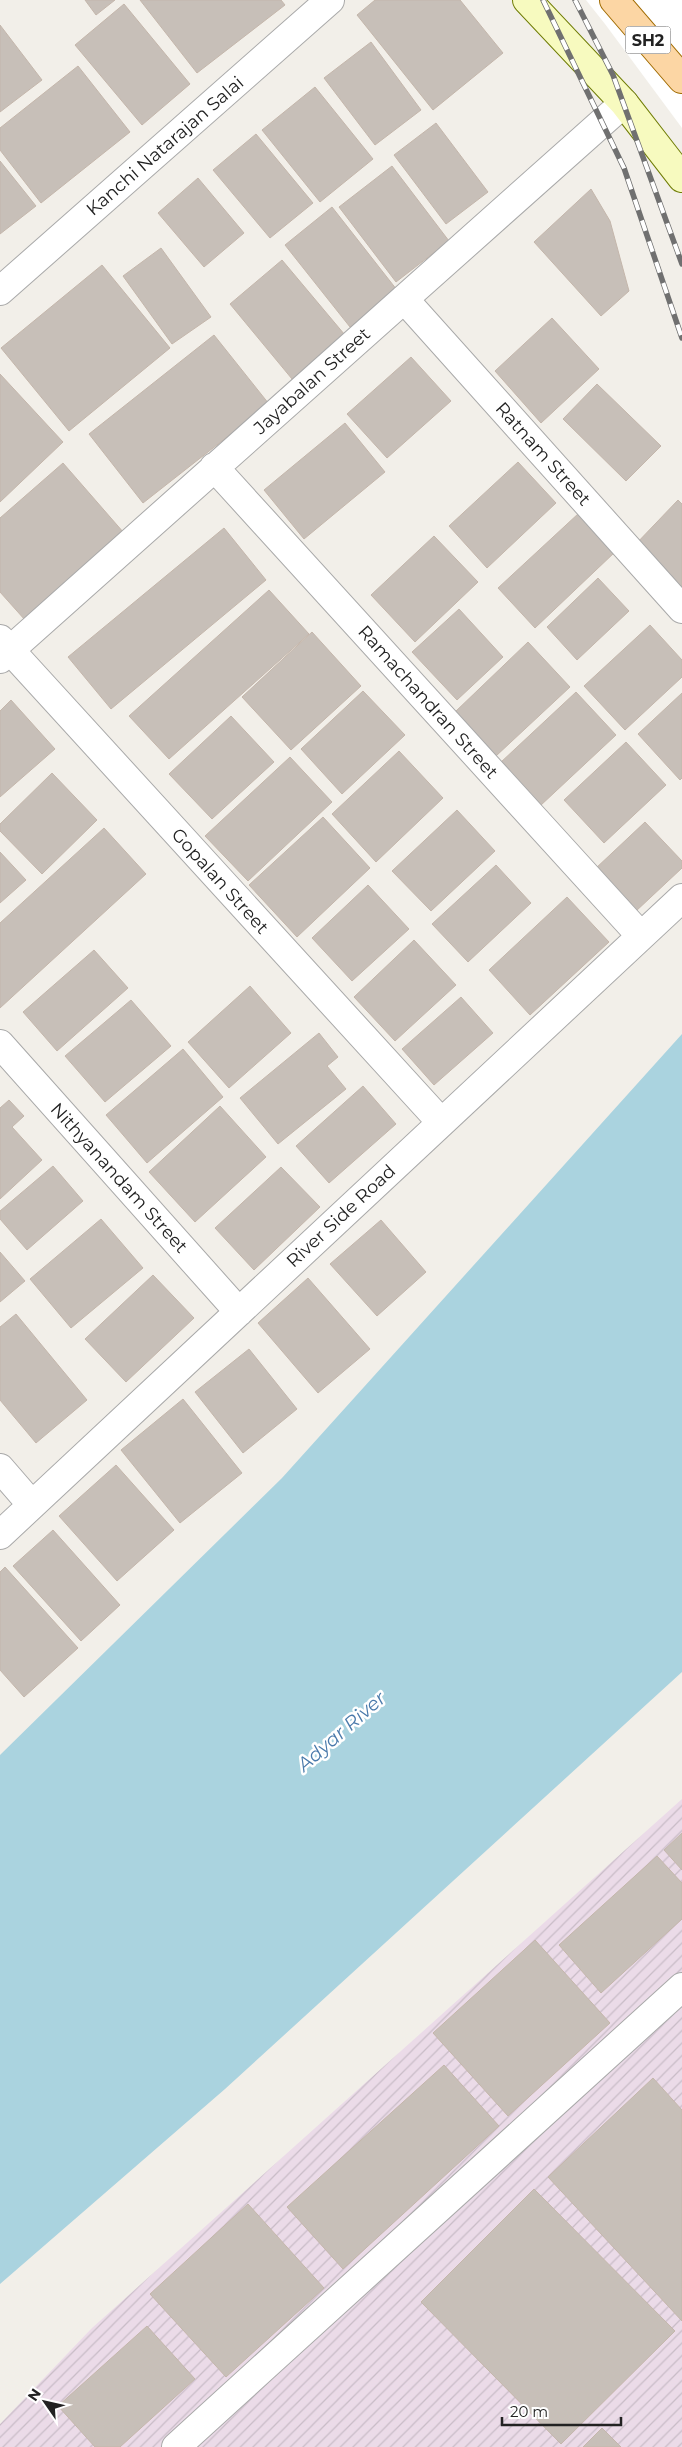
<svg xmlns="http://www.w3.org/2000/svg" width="682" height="2447" font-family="Montserrat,sans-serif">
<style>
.industrial{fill:url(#industrial-furrows)}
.water{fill:#aad3df}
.pier{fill:#fff}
.building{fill:#c7bfb8;stroke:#c4b6ab}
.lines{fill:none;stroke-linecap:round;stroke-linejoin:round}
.street-casing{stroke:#a9a9a9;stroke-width:30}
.secondary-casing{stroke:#707d05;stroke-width:30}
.primary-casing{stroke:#a06b00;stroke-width:30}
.street{stroke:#fff;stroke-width:28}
.secondary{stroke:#f7fabf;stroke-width:28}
.primary{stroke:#fcd6a4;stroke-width:28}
.rail-casing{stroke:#707070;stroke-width:5.5}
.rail{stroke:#fff;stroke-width:4;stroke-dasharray:11;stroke-linecap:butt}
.labels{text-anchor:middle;stroke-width:5;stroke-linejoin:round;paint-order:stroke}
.shield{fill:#fff;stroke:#646464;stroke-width:1}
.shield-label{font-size:16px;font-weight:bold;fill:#222}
.street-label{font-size:18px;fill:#222;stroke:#fff}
.water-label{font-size:19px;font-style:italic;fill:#4a7aab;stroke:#fff}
</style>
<defs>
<pattern id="industrial-furrows" width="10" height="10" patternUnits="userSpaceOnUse" patternTransform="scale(1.25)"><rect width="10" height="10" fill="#ebdbe8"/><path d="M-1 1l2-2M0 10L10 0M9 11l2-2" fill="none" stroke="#c9bcc7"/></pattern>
</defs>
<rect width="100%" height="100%" fill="#f2efe9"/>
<path class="industrial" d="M682 1799V2447H0V2424L92 2328Z"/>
<path class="water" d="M682 1034V1672L225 2089 0 2284V1755L282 1478Z"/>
<path class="pier" d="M586 0H682V128L605 24Z"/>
<path class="building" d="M85 0H115L96 15Z
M140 0H281L285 5 197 73Z
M375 0H460L503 53 433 110 357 15Z
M124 4 190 84 142 125 75 45Z
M0 25 42 80 0 112Z
M371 42 421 110 375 145 324 78Z
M78 66 130 132 41 203 0 150V128Z
M315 87 373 159 320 202 262 130Z
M436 123 488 192 446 224 394 155Z
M256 134 313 203 270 238 213 170Z
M0 161 36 206 0 234Z
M392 166 449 241 396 282 339 207Z
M198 178 244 233 204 267 158 213Z
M591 189 610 221 629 291 601 316 534 242Z
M332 207 397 290 350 327 285 245Z
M161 248 211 317 172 344 123 276Z
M282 260 350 341 297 385 230 304Z
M102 265 170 348 69 431 1 348Z
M552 318 599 369 541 423 495 371Z
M214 335 269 404 143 503 89 434Z
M411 357 451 401 387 458 347 414Z
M0 374 63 442 0 502Z
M597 384 661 446 626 481 563 419Z
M345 423 385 472 304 539 264 490Z
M518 462 556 503 487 568 449 526Z
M63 463 124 533 25 620 0 592V518Z
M678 500 682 504V593L634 546Z
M579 513 615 552 535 628 498 588Z
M224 528 266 580 111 709 68 657Z
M434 536 478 582 415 642 371 595Z
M598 578 629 611 577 660 547 627Z
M269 590 309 634 169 759 129 716Z
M459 609 503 657 457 700 412 652Z
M650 625 682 660V677L625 730 584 686Z
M312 632 361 686 291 750 242 697Z
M528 642 570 687 496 756 455 712Z
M363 691 405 735 342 794 301 749Z
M576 692 616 735 540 806 500 763Z
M682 693V778L680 780 638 734Z
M11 700 55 749 0 797V711Z
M231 716 274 762 212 819 169 774Z
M626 742 666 785 604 843 564 800Z
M399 751 443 798 376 862 332 814Z
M290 757 332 802 248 881 205 836Z
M52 773 97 820 42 874 0 831V824Z
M457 810 495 851 431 911 392 871Z
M323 817 370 868 297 937 249 885Z
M645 822 682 861V868L635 912 595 869Z
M104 828 146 874 0 1008V923Z
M0 852 26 880 0 903Z
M496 865 531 903 468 962 432 924Z
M368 885 409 929 352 981 312 938Z
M567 897 609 942 530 1015 489 970Z
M414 940 456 985 395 1041 354 997Z
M94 950 128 988 57 1051 23 1012Z
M250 986 291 1033 229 1088 188 1042Z
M461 997 493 1033 434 1085 402 1049Z
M131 1000 171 1046 105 1102 65 1056Z
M319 1033 338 1057 327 1066 346 1089 278 1144 240 1098Z
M183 1049 223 1097 147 1163 106 1115Z
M363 1086 396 1124 329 1183 296 1146Z
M9 1100 24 1116 12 1127 42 1160 0 1199V1108Z
M220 1106 266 1157 195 1222 149 1172Z
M53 1166 83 1201 27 1250 0 1219V1211Z
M281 1167 320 1207 254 1270 215 1228Z
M101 1219 143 1268 71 1328 30 1279Z
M381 1220 426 1272 377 1316 330 1264Z
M0 1252 25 1281 0 1302Z
M153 1275 194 1318 126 1382 85 1339Z
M308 1278 370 1349 318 1393 258 1323Z
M16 1314 87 1400 36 1443 0 1400V1327Z
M249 1349 297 1409 243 1453 195 1392Z
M183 1399 242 1473 180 1523 121 1450Z
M116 1465 174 1530 117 1581 59 1516Z
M53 1530 120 1605 81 1641 13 1566Z
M5 1567 78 1648 24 1697 0 1670V1572Z
M682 1833V1870L664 1850Z
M657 1856 682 1883V1919L601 1993 559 1945Z
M535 1940 610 2023 508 2116 433 2033Z
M444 2065 499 2126 343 2269 287 2207Z
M653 2078 682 2110V2321L548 2177Z
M534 2189 675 2331 561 2444 421 2302Z
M248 2204 324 2288 226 2377 150 2294Z
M147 2326 195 2379 120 2447H95L58 2406Z
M602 2428 621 2447H583Z"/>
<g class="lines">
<g class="street-casing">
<path id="street" d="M0 291 330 0
M404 299 682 609
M214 467 641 936
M0 639 441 1122
M0 659 624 103
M0 1044 239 1312
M0 1468 32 1505
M0 1535 682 898
M176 2447 682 1987"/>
</g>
<g class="secondary-casing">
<path id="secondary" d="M527 0 624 103 682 178"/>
</g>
<g class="primary-casing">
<path id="primary" d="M614 0 682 79"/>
</g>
<use href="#street" class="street"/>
<use href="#secondary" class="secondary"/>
<use href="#primary" class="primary"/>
<g class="rail-casing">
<path id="rail" d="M543 0 624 168 682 338
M575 0 613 75 682 264"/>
</g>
<use href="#rail" class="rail"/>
</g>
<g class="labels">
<rect class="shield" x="625.5" y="26.5" width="45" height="27" rx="4"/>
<g class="shield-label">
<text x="648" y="46">SH2</text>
</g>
<g class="street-label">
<text transform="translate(165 146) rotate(-41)" y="6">Kanchi Natarajan Salai</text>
<text transform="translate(312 381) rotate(-42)" y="6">Jayabalan Street</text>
<text transform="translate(543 454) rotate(48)" y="6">Ratnam Street</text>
<text transform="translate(428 702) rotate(48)" y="6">Ramachandran Street</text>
<text transform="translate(220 881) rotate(48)" y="6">Gopalan Street</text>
<text transform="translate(119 1178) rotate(48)" y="6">Nithyanandam Street</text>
<text transform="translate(341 1216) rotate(-43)" y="6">River Side Road</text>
</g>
<g class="water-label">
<text transform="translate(341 1731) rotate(-41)" y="7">Adyar River</text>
</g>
</g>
<g transform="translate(45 2402) rotate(304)" stroke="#ffffff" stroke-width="4" paint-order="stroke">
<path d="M0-4L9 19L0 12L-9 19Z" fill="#222222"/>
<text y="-8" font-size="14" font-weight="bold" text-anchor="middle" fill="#222222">N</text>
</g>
<path d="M502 2417v8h119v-8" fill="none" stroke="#222222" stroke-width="2.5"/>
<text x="510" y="2417" font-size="15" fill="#222222" stroke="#ffffff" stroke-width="4" paint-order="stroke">20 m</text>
</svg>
